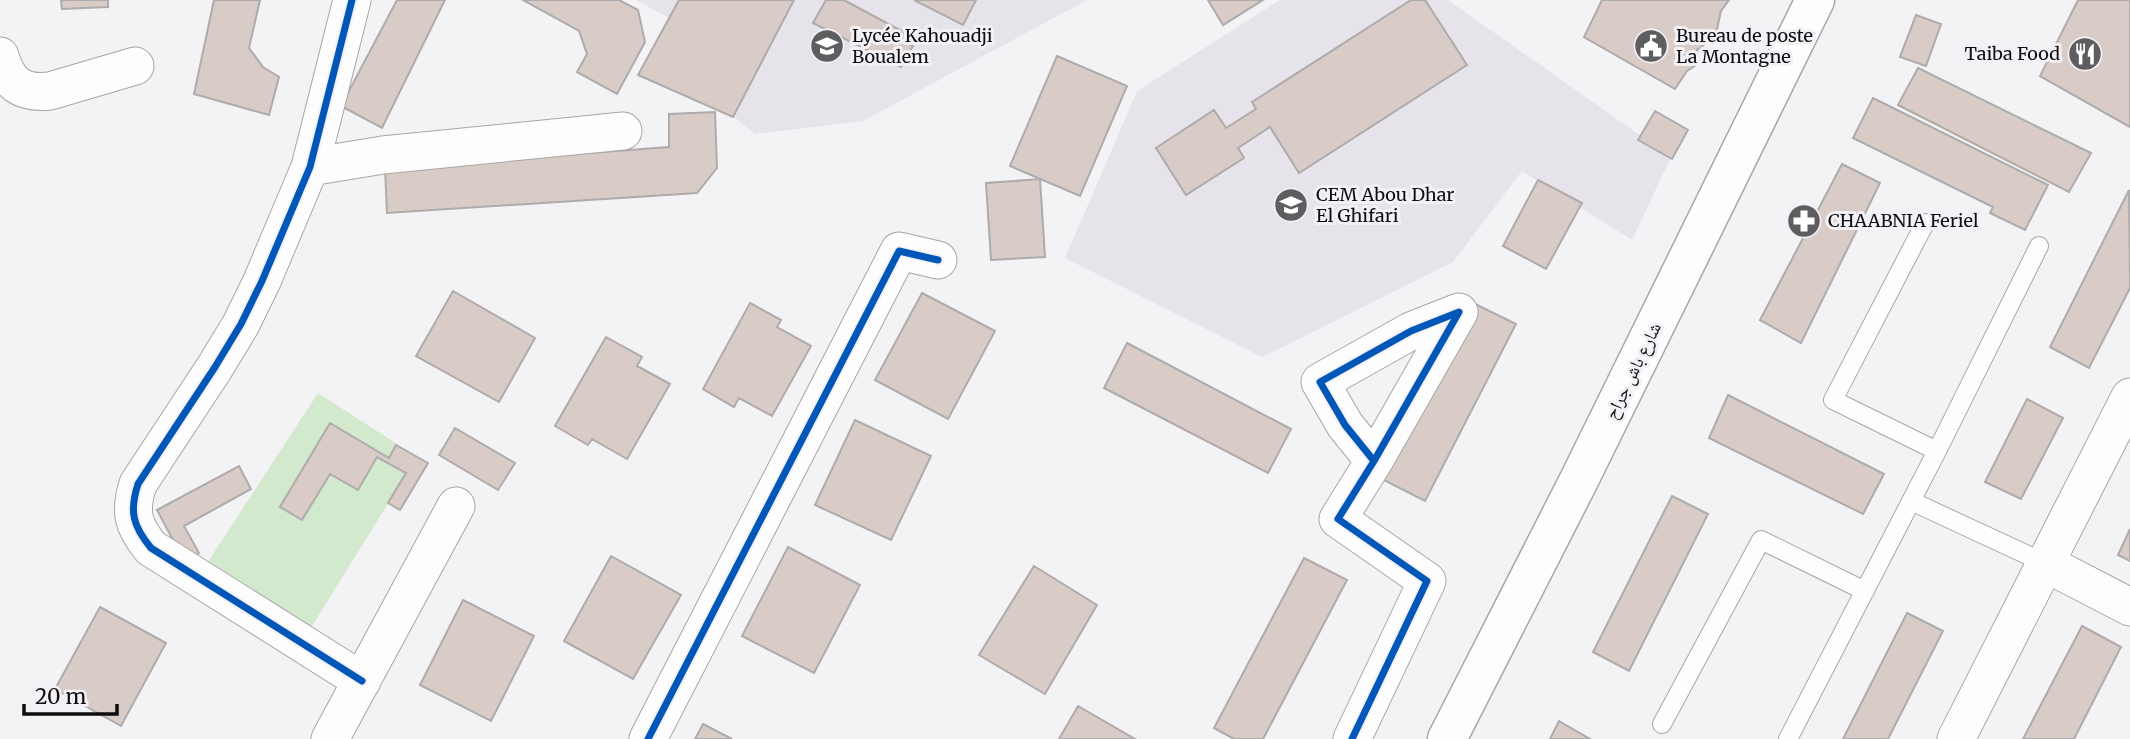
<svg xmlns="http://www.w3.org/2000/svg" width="2130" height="739" font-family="Merriweather,'Noto Naskh Arabic',serif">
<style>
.built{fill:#e7e3eb}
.green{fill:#d3e9cd}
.building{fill:#d9ccc6;stroke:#adabac;stroke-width:2}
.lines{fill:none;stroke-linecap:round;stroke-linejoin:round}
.service-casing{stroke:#a7a6a8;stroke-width:20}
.minor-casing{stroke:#a7a6a8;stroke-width:39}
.secondary-casing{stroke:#a7a6a8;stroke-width:41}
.service{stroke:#fdfdfe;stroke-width:18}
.minor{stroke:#fdfdfe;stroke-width:37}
.secondary{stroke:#fdfdfe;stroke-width:38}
.cycleway-casing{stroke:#f3f1f6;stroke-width:11}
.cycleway{stroke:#0057b8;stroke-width:7}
.labels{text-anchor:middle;stroke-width:6;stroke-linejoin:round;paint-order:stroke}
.poi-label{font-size:18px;fill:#0e0d0f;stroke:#f3f1f6;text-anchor:start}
.street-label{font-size:18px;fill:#0e0d0f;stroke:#f3f1f6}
</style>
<rect width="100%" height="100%" fill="#f3f2f5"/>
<path class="built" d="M636 0H1087L863 121 755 134 733 117 638 75 669 18Z
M1280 0H1448L1671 157 1632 240 1522 171 1453 262 1262 357 1065 258 1137 91Z"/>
<path class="green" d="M318 393 417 457 307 634 202 571Z"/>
<path class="building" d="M61 0H108V7L62 9Z
M214 0H260L249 48 263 67 279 77 269 115 194 94Z
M397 0H445L382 128 341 106Z
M523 0H619L638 10 645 42 617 94 577 72 587 54 579 31Z
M679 0H794L733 117 638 75Z
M826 0H844L909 35 905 42 913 46 901 67 813 23Z
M914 0H976L963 25Z
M1208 0H1263L1223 25Z
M1411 0H1425L1467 65 1299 173 1270 127 1238 148 1244 158 1186 195 1156 148 1214 110 1226 128 1256 109 1252 102Z
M1602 0H1729L1721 11 1717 29 1709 41 1697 50 1698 64 1687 71 1675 89 1584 37Z
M2078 0H2130V127L2040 76Z
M1916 15 1941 24 1926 66 1900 57Z
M1057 56 1127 86 1080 196 1010 166Z
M1918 68 2091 153 2069 192 1898 105Z
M1873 98 2048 185 2025 230 1990 213 1993 207 1853 138Z
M1655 111 1688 130 1672 159 1638 140Z
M715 112 717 168 697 193 387 213 385 168 669 147V114Z
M1842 164 1880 183 1801 343 1760 320Z
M1040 179 1045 257 991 260 986 183Z
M1538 180 1582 203 1546 269 1503 246Z
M2129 190 2130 288 2089 368 2050 347Z
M453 291 535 338 499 402 416 356Z
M922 293 995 331 948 419 875 380Z
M1469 301 1516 324 1425 501 1378 477Z
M750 303 781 320 777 327 811 346 772 416 739 398 734 407 703 389Z
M606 337 642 357 637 366 670 384 627 459 592 439 588 445 555 426Z
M1127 343 1291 429 1268 473 1104 388Z
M1728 395 1884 474 1863 514 1709 438Z
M2027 399 2063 418 2021 499 1985 482Z
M855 420 931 456 891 540 815 505Z
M330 423 389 458 396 445 428 463 400 510 388 503 406 473 377 457 358 490 330 474 302 520 280 507Z
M455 428 515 463 498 490 439 455Z
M239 466 251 489 184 526 199 553 184 561 157 510Z
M1672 496 1708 514 1629 671 1593 652Z
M2130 529V561L2118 555Z
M788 547 860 585 814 673 742 636Z
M611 556 681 595 633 679 564 641Z
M1304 558 1347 580 1263 739H1234L1214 728Z
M1034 566 1097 605 1045 694 979 655Z
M463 600 534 636 491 721 420 685Z
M100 607 166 643 121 726 55 689Z
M1907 613 1943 631 1888 739H1843Z
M2082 626 2121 647 2074 739H2023Z
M1078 706 1135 739H1059Z
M1559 721 1590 739H1550Z
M703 724 732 739H695Z"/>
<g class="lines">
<g class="service-casing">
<path id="service" d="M1925 223 1833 400 1937 451
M1911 501 2047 564
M1662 724 1761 540 1865 591
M1788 739 1937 451 2039 246"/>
</g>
<g class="minor-casing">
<path id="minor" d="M352 0 310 167 262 281 241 324 215 367 138 484C129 512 133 526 151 548L362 681
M0 56C8 83 20 94 50 91L135 66
M310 167 383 155 623 131
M2047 564 2130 607
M330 739 456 506
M648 739 899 251 938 260
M1352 739 1427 581 1338 519 1374 461 1459 312 1411 331 1320 382 1345 425 1374 461
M1956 739 2130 397"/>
</g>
<g class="secondary-casing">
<path id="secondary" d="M1447 739 1579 480 1815 0"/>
</g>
<use href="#service" class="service"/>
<use href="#minor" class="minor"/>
<use href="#secondary" class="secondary"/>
<g class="cycleway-casing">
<path id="cycleway" d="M352 0 310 167 262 281 241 324 215 367 138 484C129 512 133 526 151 548L362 681
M648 739 899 251 938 260
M1352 739 1427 581 1338 519 1374 461 1459 312 1411 331 1320 382 1345 425 1374 461"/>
</g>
<use href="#cycleway" class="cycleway"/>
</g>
<defs>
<g id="school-disc" transform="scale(1.75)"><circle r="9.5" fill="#5e5d60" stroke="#f3f1f6"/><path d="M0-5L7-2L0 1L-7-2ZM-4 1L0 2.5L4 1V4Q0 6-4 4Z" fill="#fff"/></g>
<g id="civic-disc" transform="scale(1.75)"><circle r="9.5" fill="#5e5d60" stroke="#f3f1f6"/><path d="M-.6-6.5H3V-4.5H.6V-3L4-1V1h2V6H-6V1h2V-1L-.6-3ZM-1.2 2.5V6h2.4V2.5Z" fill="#fff"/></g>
<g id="restaurant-disc" transform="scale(1.75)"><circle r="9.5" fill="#5e5d60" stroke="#f3f1f6"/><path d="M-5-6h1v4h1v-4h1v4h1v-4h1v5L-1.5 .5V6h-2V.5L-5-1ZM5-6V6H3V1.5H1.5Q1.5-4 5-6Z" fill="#fff"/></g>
<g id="pharmacy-disc" transform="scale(1.75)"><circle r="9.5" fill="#5e5d60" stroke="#f3f1f6"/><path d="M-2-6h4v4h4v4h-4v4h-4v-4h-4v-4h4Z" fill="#fff"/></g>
</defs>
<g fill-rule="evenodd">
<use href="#school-disc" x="827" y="46"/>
<use href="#civic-disc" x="1651" y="46"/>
<use href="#restaurant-disc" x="2085" y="54"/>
<use href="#school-disc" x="1291" y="205"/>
<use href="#pharmacy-disc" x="1804" y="221"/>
</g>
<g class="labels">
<g class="poi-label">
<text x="852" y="42">Lycée Kahouadji<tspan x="852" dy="21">Boualem</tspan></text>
<text x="1676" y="42">Bureau de poste<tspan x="1676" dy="21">La Montagne</tspan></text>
<text x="2060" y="60" text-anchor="end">Taiba Food</text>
<text x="1316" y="201">CEM Abou Dhar<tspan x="1316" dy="21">El Ghifari</tspan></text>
<text x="1828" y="227">CHAABNIA Feriel</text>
</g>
<g class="street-label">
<text transform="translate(1633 371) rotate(-64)" y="6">شارع باش جراح</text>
</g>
</g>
<path d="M24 704v10h93v-10" fill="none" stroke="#0e0d0f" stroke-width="3.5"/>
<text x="35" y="704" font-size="21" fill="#0e0d0f" stroke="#f3f1f6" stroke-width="5" paint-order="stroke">20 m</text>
</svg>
